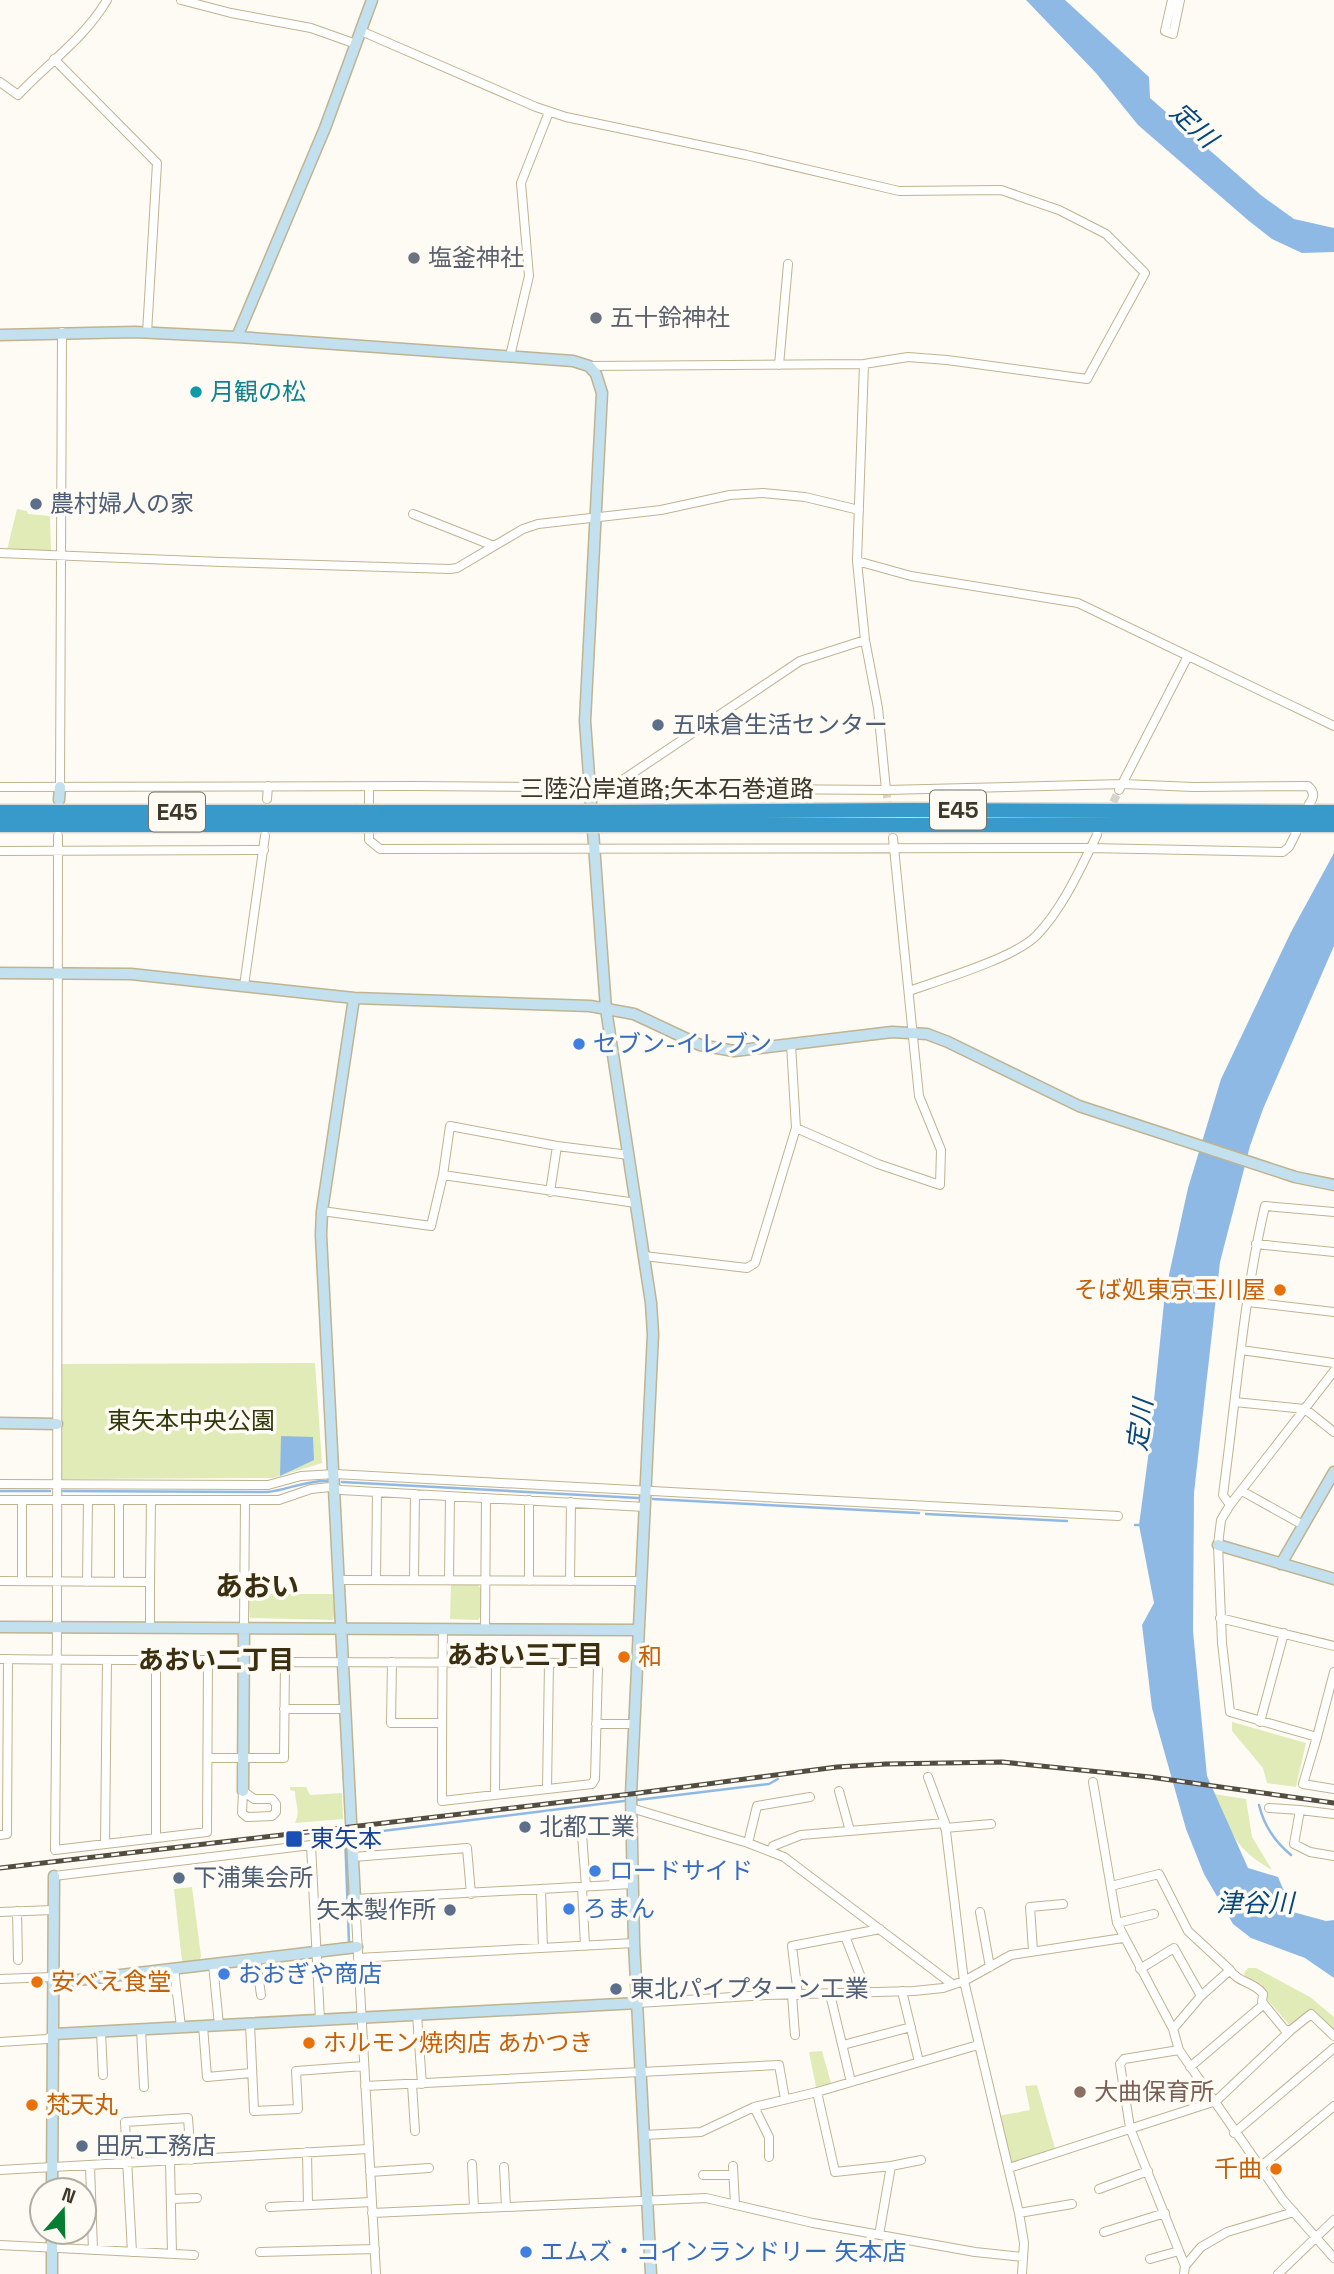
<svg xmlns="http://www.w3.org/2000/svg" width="1334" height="2274" font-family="'Space Grotesk','Noto Sans JP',sans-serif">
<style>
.green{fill:#e0ebb8}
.water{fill:#8fb9e5}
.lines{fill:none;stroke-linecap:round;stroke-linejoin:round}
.stream{stroke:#8fb9e5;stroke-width:2.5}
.street-tunnel{stroke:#d7d4cc;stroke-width:8;stroke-dasharray:8 4;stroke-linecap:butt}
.street-casing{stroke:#c0b390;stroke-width:10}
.secondary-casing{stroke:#c0b390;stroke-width:13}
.highway-casing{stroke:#d8d7d4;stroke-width:17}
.street{stroke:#fff;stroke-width:8}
.secondary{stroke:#c3e0ef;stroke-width:10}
.highway{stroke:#3899cb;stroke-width:14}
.rail-casing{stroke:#524d40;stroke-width:5}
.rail{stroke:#fefbf4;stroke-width:2.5;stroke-dasharray:8;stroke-linecap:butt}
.highway-bridge-casing{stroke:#d8d7d4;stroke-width:17;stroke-linecap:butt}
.highway-bridge{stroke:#3899cb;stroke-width:14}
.worship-dot{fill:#6b7280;stroke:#fefbf4;stroke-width:2.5}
.culture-dot{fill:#0f9aa8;stroke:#fefbf4;stroke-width:2.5}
.service-dot{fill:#5c6f8a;stroke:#fefbf4;stroke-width:2.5}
.shop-dot{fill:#3f7fe0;stroke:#fefbf4;stroke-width:2.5}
.food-dot{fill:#e8710a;stroke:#fefbf4;stroke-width:2.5}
.transit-dot{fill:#1a4fb4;stroke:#fefbf4;stroke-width:2.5}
.education-dot{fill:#8d6e63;stroke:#fefbf4;stroke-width:2.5}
.labels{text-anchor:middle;stroke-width:7;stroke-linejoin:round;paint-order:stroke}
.shield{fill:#fefbf4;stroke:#777267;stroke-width:2}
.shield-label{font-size:23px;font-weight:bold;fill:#3d382a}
.worship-label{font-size:24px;fill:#5b616d;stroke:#fefbf4;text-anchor:start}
.culture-label{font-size:24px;fill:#0d838f;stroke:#fefbf4;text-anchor:start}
.service-label{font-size:24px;fill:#4e5e75;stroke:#fefbf4;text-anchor:start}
.street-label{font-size:24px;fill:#3d382a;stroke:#fefbf4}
.shop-label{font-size:24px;fill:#366cbe;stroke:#fefbf4;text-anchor:start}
.food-label{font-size:24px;fill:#c56008;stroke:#fefbf4;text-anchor:start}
.park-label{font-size:24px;fill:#31380c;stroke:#fefbf4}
.transit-label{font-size:24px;fill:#164399;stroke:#fefbf4;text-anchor:start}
.education-label{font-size:24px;fill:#785e54;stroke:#fefbf4;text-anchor:start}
.water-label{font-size:26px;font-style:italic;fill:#05487d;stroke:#fefbf4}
.neighbourhood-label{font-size:26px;font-weight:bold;fill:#3b2f10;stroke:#fefbf4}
.quarter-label{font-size:28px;font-weight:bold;fill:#3b2f10;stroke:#fefbf4}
</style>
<rect width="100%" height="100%" fill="#fefbf4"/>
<path class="green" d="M17 509 27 511 28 514 50 516 51 551 7 550Z
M315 1363 322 1463 273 1478 59 1479 60 1364Z
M451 1584 478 1585 481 1589V1616L478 1620 450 1619Z
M248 1594H333L335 1617 332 1620 250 1618Z
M1232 1722 1306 1743 1296 1787 1267 1783 1263 1768 1232 1731Z
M290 1787H306L310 1795 342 1793 343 1819 295 1823C301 1810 295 1804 295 1791L290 1790Z
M1214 1794 1246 1799 1252 1837 1272 1870C1234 1848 1231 1833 1214 1794Z
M192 1887 201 1956 200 1959 186 1962 182 1961 174 1889Z
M1248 1968H1256L1310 1997 1334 2017V2033L1308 2011 1293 2029 1265 1997 1263 1987 1257 1981 1245 1979 1244 1973Z
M822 2051 831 2083 816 2087 809 2052Z
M1037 2085 1056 2152 1011 2164 998 2116 1030 2110 1025 2086Z"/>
<path class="water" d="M1026 0H1065L1149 77 1150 98 1262 196 1294 219 1334 228V252L1302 253 1272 239 1249 221 1138 125 1096 73Z
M1334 853V946L1263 1109 1250 1146 1220 1262 1194 1493 1193 1631 1207 1776 1248 1868 1278 1877 1293 1912 1326 1921 1334 1920V1978L1305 1958 1251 1938 1233 1924 1204 1874 1186 1829 1152 1708 1142 1625 1154 1603 1139 1525 1148 1458 1165 1293 1188 1188 1221 1079 1291 932Z
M281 1436 313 1437 314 1460 280 1476Z"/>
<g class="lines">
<path class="stream" d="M342 1482 638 1498
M0 1491H50
M63 1491 267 1492C288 1490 306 1480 328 1481
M653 1499 919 1513
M926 1514 1067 1521
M1135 1525H1139
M637 1800 769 1784 778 1779
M1259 1805C1264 1826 1274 1841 1291 1855
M345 1834 349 1943
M358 1834 624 1801"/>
<path class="street-tunnel" d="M886 790 893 838
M1108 813 1119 790"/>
<g class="street-casing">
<path id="street" d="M181 0 231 13 311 28 356 44
M1172 0 1165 31 1173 34 1180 0
M361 31 536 107 566 117 746 155 899 191 1001 190 1059 210 1106 234 1145 273 1087 379 947 360 908 357 864 364 589 366
M54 59 157 163 147 333
M0 82 18 95C49 62 84 39 107 0
M510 356 529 276 521 183 549 112
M864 364 857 561 865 640 878 708 886 790
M779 365 788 264
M413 514 494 546
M0 553 221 562 450 569 457 568 523 529 538 524 661 510 730 495 763 493 805 497 859 510
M857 561 911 576 1078 603 1334 726
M0 787 414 786 886 790 1123 784 1193 787 1308 786C1315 792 1314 798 1309 804
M60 787 62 332
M369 787V840L380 849 1090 848 1283 852 1289 847 1296 833
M609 789 800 661 865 640
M1119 790 1188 656
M267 799 268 786
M0 851 264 850
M244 986 265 836
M909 991C940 980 1014 958 1036 936 1063 908 1080 869 1097 835
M796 1128 878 1164 940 1185 941 1150 919 1096 893 838
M443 1175 636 1203
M550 1192 557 1146
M322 1211 431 1226 443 1175 450 1126 557 1146 629 1155
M1334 1212 1265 1206C1244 1296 1237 1388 1225 1479L1223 1495 1230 1505 1221 1520 1218 1545 1222 1643 1230 1712 1317 1737 1303 1784 1334 1789
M1256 1244 1334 1252
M644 1256 747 1268 755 1263 796 1128 791 1044
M1248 1302 1334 1312
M1241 1350 1334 1363
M1235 1402 1305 1409 1334 1432
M0 1484 268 1485 301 1476 335 1474 1118 1516
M1242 1491 1303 1525
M0 1500H151L150 1582 0 1581
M151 1500H279L311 1489 330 1487 341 1490 645 1507
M1230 1505 1334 1371
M340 1580 640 1581
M376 1580 377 1492
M414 1580 415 1494
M449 1580 450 1496
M22 1581V1500
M529 1581V1500
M570 1581 571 1502
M87 1582 88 1500
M119 1582V1500
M1220 1618 1334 1646
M150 1628V1582
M244 1628 245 1500
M485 1629 486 1498
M0 1659C69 1660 139 1660 208 1660L207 1832 55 1850C55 1775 56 1701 57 1627L58 836
M392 1662 391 1723H442
M284 1709H346
M1260 1722 1284 1633
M596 1724H633
M1317 1737 1334 1672
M208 1758H284L285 1662 595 1663 598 1667 595 1779 592 1784 442 1801C442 1744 442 1687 443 1629
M928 1777 945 1823 964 1981 1019 2213 1024 2243 1022 2274
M1093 1782 1117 1923 1173 2029 1179 2050 1283 2200 1334 2258
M547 1789 549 1663
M243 1791 254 1799H272L276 1804V1812L272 1816 247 1817 242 1813Z
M839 1791 850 1831
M495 1795 496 1663
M631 1808 748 1843 784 1857 952 1984
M1269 1808 1300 1810
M1334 1814 1300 1810 1294 1844 1310 1852 1334 1856
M581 1821 586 1887
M945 1828 991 1824
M0 1835 7 1834 8 1659
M156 1838V1660
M748 1843 757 1806 810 1797
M105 1844 107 1660
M771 1851 773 1846 801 1835 945 1823
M353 1857 467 1848 471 1894
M54 1876 311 1845 320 2020
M1111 1886 1159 1874 1188 1931 1230 1970C1238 1983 1255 1982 1263 1994L1262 2002 1285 2030H1291L1311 2014 1334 2036
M582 1887 585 1946
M541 1890 543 1948
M17 1911 18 1960
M0 1912 53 1910
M980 1912 990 1967
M1117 1923 1154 1914
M845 1936 867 1993
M1033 1951 1030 1907 1063 1904
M358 1958 634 1943
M256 1959 261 1995
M213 1964 219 2025
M174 1968 181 2027
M1140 1969 1174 1948 1201 1996
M0 1979 53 1977
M902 1991 919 2062
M830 1994 851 2082
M792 1995 795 2035
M798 1995 792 1946 880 1929
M638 2003 766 1995 914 1991 943 1988 964 1981 1011 1955 1123 1938
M417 2015 422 2084
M250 2023 254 2111 298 2109 296 2071 364 2066
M203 2026 207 2077 251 2073
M141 2029 144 2087
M1173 2029 1201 1996 1230 1970
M101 2031 103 2075
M0 2042 47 2039 54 2034
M843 2045 911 2027
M1179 2050 1124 2059 1120 2064 1130 2128 1185 2266 1184 2274
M1190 2067 1264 2004
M412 2084 415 2131
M365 2086 779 2065 785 2099
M817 2092 835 2172 891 2166 921 2160
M754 2107 769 2137V2157
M1234 2133 1334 2048
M644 2135 701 2132 754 2107 817 2092 978 2045
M307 2152 308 2205
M170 2161 172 2254
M472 2164 474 2208
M90 2166 93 2250
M733 2166 735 2205
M504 2167 506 2207
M1009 2168 1216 2101 1291 2030
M1259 2168 1334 2106
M0 2170 368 2149
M370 2172 429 2168
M703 2175H733
M1099 2189 1148 2171
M171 2199 197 2198
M270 2207 371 2202
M372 2213 706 2198 813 2223 975 2252 1023 2257
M1019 2213 1072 2204
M1104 2232 1165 2213
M879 2235 891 2166
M0 2245 194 2255
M132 2252 125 2122 188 2118 191 2160
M260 2252 375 2249
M1150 2259 1179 2251
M1185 2266 1201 2247 1227 2232 1294 2212
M376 2274 355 1899 632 1884
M1278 2274 1334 2220"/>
</g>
<g class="secondary-casing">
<path id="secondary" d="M0 335 135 332 237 337 573 361 589 366 596 374 602 393 585 721 606 1009 651 1303 653 1334 631 1794 634 1943 651 2274
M237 337 325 128 372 0
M59 800 60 787
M0 973 131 974 354 998 590 1006 634 1014 700 1045 734 1051 892 1032 927 1034 948 1042 1079 1106 1295 1177 1334 1185
M354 998 322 1211 321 1235 355 1899
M0 1423 57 1424
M1218 1545 1334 1579
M1281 1564 1334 1472
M0 1627 637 1630
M243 1791 244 1628
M53 1983 357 1947
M54 2034 638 2003
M52 2190 54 1876
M52 2274V2232"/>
</g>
<g class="highway-casing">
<path id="highway" d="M0 812H355
M377 812H581
M604 812 908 810 1334 812
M0 825H354
M377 825H579
M603 825H1334"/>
</g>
<use href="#street" class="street"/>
<use href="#secondary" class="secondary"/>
<use href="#highway" class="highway"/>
<g class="rail-casing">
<path id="rail" d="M0 1868 631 1794 837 1767 886 1764 1002 1762 1150 1777 1334 1803"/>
</g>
<use href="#rail" class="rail"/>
<g class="highway-bridge-casing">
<path id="highway-bridge" d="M355 812H377
M581 812H604
M354 825H377
M579 825H603"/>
</g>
<use href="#highway-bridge" class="highway-bridge"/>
</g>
<g class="worship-dot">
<circle cx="414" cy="258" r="7"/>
<circle cx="596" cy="318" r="7"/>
</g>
<circle class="culture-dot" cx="196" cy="392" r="7"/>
<g class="service-dot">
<circle cx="36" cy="504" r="7"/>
<circle cx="658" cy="725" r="7"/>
<circle cx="525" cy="1827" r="7"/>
<circle cx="179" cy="1878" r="7"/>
<circle cx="450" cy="1910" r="7"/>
<circle cx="616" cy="1989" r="7"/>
<circle cx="82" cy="2146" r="7"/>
</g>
<g class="shop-dot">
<circle cx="579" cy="1044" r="7"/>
<circle cx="595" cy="1871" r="7"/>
<circle cx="569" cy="1909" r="7"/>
<circle cx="224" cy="1974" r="7"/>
<circle cx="526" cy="2252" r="7"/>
</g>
<g class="food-dot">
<circle cx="1280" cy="1290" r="7"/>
<circle cx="624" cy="1657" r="7"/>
<circle cx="37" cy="1982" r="7"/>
<circle cx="309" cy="2043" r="7"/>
<circle cx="32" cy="2105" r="7"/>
<circle cx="1276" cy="2169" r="7"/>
</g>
<rect class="transit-dot" x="285" y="1830" width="18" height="18" rx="3.5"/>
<circle class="education-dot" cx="1080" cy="2092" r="7"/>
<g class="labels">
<g class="shield">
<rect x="930" y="790.5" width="56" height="39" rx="5"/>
<rect x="149" y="792.5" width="56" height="39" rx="5"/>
</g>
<g class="shield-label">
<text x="958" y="818">E45</text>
<text x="177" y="820">E45</text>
</g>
<g class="worship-label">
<text x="428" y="266">塩釜神社</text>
<text x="610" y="326">五十鈴神社</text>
</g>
<g class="culture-label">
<text x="210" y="400">月観の松</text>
</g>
<g class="service-label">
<text x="50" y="512">農村婦人の家</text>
<text x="672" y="733">五味倉生活センター</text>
<text x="539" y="1835">北都工業</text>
<text x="193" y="1886">下浦集会所</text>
<text x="436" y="1918" text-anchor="end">矢本製作所</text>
<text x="630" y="1997">東北パイプターン工業</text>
<text x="96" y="2154">田尻工務店</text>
</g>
<g class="street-label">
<text x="667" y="797">三陸沿岸道路;矢本石巻道路</text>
</g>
<g class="shop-label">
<text x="593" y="1052">セブン-イレブン</text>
<text x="609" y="1879">ロードサイド</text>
<text x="583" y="1917">ろまん</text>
<text x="238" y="1982">おおぎや商店</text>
<text x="540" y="2260">エムズ・コインランドリー 矢本店</text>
</g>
<g class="food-label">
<text x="1266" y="1298" text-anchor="end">そば処東京玉川屋</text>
<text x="638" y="1665">和</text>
<text x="51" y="1990">安べえ食堂</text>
<text x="323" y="2051">ホルモン焼肉店 あかつき</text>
<text x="46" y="2113">梵天丸</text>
<text x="1262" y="2177" text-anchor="end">千曲</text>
</g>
<g class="park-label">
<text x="191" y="1429">東矢本中央公園</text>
</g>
<g class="transit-label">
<text x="310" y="1847">東矢本</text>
</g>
<g class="education-label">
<text x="1094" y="2100">大曲保育所</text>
</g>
<g class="water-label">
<text transform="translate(1194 125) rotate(43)" y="9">定川</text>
<text transform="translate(1140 1425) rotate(-83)" y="9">定川</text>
<text x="1255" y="1912">津谷川</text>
</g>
<g class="neighbourhood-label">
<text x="525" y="1664">あおい三丁目</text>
<text x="216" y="1669">あおい二丁目</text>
</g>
<g class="quarter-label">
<text x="257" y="1596">あおい</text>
</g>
</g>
<g transform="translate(63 2211) rotate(20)"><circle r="33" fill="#fefbf4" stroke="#b1ada3" stroke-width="2"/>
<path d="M0-5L12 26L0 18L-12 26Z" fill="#077d34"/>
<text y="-10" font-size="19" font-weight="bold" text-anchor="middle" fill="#3d382a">N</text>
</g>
</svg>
